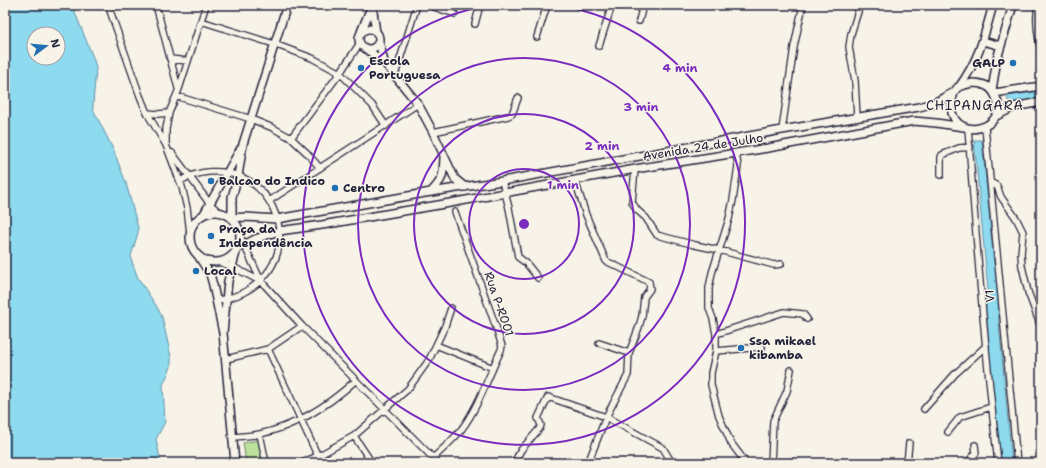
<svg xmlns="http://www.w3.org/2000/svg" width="1046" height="468" font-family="'Shantell Sans',sans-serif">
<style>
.green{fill:#bce19c;stroke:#6f826c}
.water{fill:#8edaee;stroke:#6390a6;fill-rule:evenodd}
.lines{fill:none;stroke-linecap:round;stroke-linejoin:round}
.street-casing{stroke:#22223b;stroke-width:8}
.secondary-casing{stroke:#22223b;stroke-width:10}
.street{stroke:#f7f3e8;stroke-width:5.5}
.secondary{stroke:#f7f3e8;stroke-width:7}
.ring{fill:none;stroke:#7b2cbf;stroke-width:2}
.poi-dot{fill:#1f6fb2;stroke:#f7f3e8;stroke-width:1.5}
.labels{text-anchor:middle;stroke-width:3;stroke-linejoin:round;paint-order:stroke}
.poi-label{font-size:12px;font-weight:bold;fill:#22223b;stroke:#f7f3e8;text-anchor:start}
.street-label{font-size:12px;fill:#22223b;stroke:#f7f3e8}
.neighbourhood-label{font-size:13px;letter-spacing:1px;fill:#22223b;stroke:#f7f3e8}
.centre{fill:#7b2cbf;stroke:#f7f3e8;stroke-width:2}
.ring-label{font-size:12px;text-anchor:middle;font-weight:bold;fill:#7b2cbf;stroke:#f7f3e8;stroke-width:3;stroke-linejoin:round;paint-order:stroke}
</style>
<rect width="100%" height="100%" fill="#f7f3e8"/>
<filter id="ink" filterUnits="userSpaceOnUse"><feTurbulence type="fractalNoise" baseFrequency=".025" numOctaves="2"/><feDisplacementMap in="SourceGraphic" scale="8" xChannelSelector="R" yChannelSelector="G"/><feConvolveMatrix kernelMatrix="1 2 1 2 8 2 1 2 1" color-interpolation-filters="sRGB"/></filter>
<g filter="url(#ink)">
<path class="green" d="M258 440 265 463H246L243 443Z"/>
<path class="water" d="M5 5H72L94 60 96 68 93 104V109L113 149 126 183 138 228V233L131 256 132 262 138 278 157 307 162 317 171 357V367L163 385 165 422 156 439 161 463H5ZM34 34H58V58H34Z
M1041 91V98L1009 104 1007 96Z
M974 140H982L994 265H995L998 295 999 324 1012 463H1000L985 311 988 290Z"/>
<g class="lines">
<g class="street-casing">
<path id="street" d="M108 5 140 96 147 113 166 145
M156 5 178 88
M428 5 455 14
M1038 5C1035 20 1038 36 1041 51
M201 21 274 44 312 58 340 73 372 105 386 126
M639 21 643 5
M475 24 480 5
M537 37 547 5
M599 46 612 5
M170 59 188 61
M395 75 417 5
M176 96 251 119 273 128 291 138 307 153 320 168
M147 113 158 114 169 113
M857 118 855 81 849 47 851 34 860 5
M985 127 1017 463
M968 128C976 240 985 352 998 463
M782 130 794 47 803 5
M433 132 508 116 512 114 518 98
M291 138 340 73 360 43
M172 153 210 204 219 212
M736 153 738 166 733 200 729 219 712 273 709 288V308L713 319 716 334V351L711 373V385L719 416 731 443 746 463
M635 169 632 202 637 210 646 218 657 235 695 245 719 250 774 265 781 264
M941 175V157L942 155 959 148 970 147
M575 180 586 215 606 261 649 282 650 289 644 297 642 316 639 327 629 353 628 375 606 417 588 463
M180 181C219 159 268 177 278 223 287 264 255 297 216 300
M502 181 509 208 518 257 526 263 538 278
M990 182 997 186 1001 197 1016 218 1023 232 1021 254 1022 266 1028 292 1041 327
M269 201 418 104
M190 233 187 208 182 187 166 145V129L169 113 179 89 206 5
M240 236 261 281 302 326 438 463
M218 262 231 266 260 281
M716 334 784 312 803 314 807 319
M599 343 629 353
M436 345 493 368
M268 349 321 463
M716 351 762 347
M226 359 268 349 302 326
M924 409 955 374 986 346
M948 432 960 417 991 407
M260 434 266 463
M354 436 372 463
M233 437C242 436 251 436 260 434 296 426 329 405 356 380
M433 458C443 449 453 440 461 430 479 406 488 377 501 350L502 346 497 330 455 212
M301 463 318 456 354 436 408 389 429 360 445 326 451 308
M514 463 521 450 540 428 541 425 538 418 548 397 606 417 663 448 672 463
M771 463 773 421 787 391 791 370
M907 463 909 443
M967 463 976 453 975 445"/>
</g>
<g class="secondary-casing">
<path id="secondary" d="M287 5 243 144 238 176 232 197V218L246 217 277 219 431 192 502 181 782 130 919 107 934 103 954 92
M372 5 376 32
M359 39a10 10 0 1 1 20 0a10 10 0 1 1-20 0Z
M361 32 372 5
M379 41 384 62
M983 41 1001 46
M366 49 384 62 418 104 433 132 455 179 465 187
M972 83C982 83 991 86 995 95 1012 129 954 144 951 107 951 102 953 97 954 92L958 87Z
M959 87C979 60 984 37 993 5
M992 90 997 59 1013 5
M994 93 1041 86
M996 116 1014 107 1041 102
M431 192C444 178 443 176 444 157
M190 237a25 25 0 1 1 50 0a25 25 0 1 1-50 0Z
M204 214 241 148
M199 257 210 274 213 285 223 333 235 463
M223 333 228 281 237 249 255 239 279 231 322 225 450 203 641 168 768 148 914 121 936 123 964 127"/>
</g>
<use href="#street" class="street"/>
<use href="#secondary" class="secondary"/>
</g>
</g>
<g class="ring">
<circle cx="524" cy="224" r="55"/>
<circle cx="524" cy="224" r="110"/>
<circle cx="524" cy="224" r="166"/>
<path d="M555 5A221 221 0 1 1 493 5"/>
</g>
<g class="poi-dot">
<circle cx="1013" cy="63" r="4"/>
<circle cx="361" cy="68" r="4"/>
<circle cx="211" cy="181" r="4"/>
<circle cx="335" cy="188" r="4"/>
<circle cx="211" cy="236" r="4"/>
<circle cx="196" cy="271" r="4"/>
<circle cx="741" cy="348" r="4"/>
</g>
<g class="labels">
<g class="poi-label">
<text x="369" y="65">Escola<tspan x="369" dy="14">Portuguesa</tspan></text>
<text x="1005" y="67" text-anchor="end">GALP</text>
<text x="219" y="185">Balcao do Indico</text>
<text x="343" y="192">Centro</text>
<text x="219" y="233">Praça da<tspan x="219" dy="14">Independência</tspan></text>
<text x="204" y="275">Local</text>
<text x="749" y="345">Ssa mikael<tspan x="749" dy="14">kibamba</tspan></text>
</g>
<g class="street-label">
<text transform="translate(703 147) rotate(-9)" y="4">Avenida 24 de Julho</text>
<text transform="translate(990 296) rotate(-95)" y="4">V1</text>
<text transform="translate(499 304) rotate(71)" y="4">Rua P-R001</text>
</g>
<g class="neighbourhood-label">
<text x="975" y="110">CHIPANGARA</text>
</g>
</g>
<circle cx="524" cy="224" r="6" class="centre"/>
<g class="ring-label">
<text x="680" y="72">4 min</text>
<text x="641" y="111">3 min</text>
<text x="602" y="150">2 min</text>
<text x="563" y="189">1 min</text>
</g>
<rect width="1046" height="468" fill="none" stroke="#f7f3e8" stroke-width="20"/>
<rect x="10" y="10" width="1026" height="448" fill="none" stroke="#22223b" stroke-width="1.5" filter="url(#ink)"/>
<g transform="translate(46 46) rotate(74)"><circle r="19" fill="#f7f3e8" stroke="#a29fa3"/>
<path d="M0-3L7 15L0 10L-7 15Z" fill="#1f6fb2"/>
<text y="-6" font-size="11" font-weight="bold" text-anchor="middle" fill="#22223b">N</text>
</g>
</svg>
